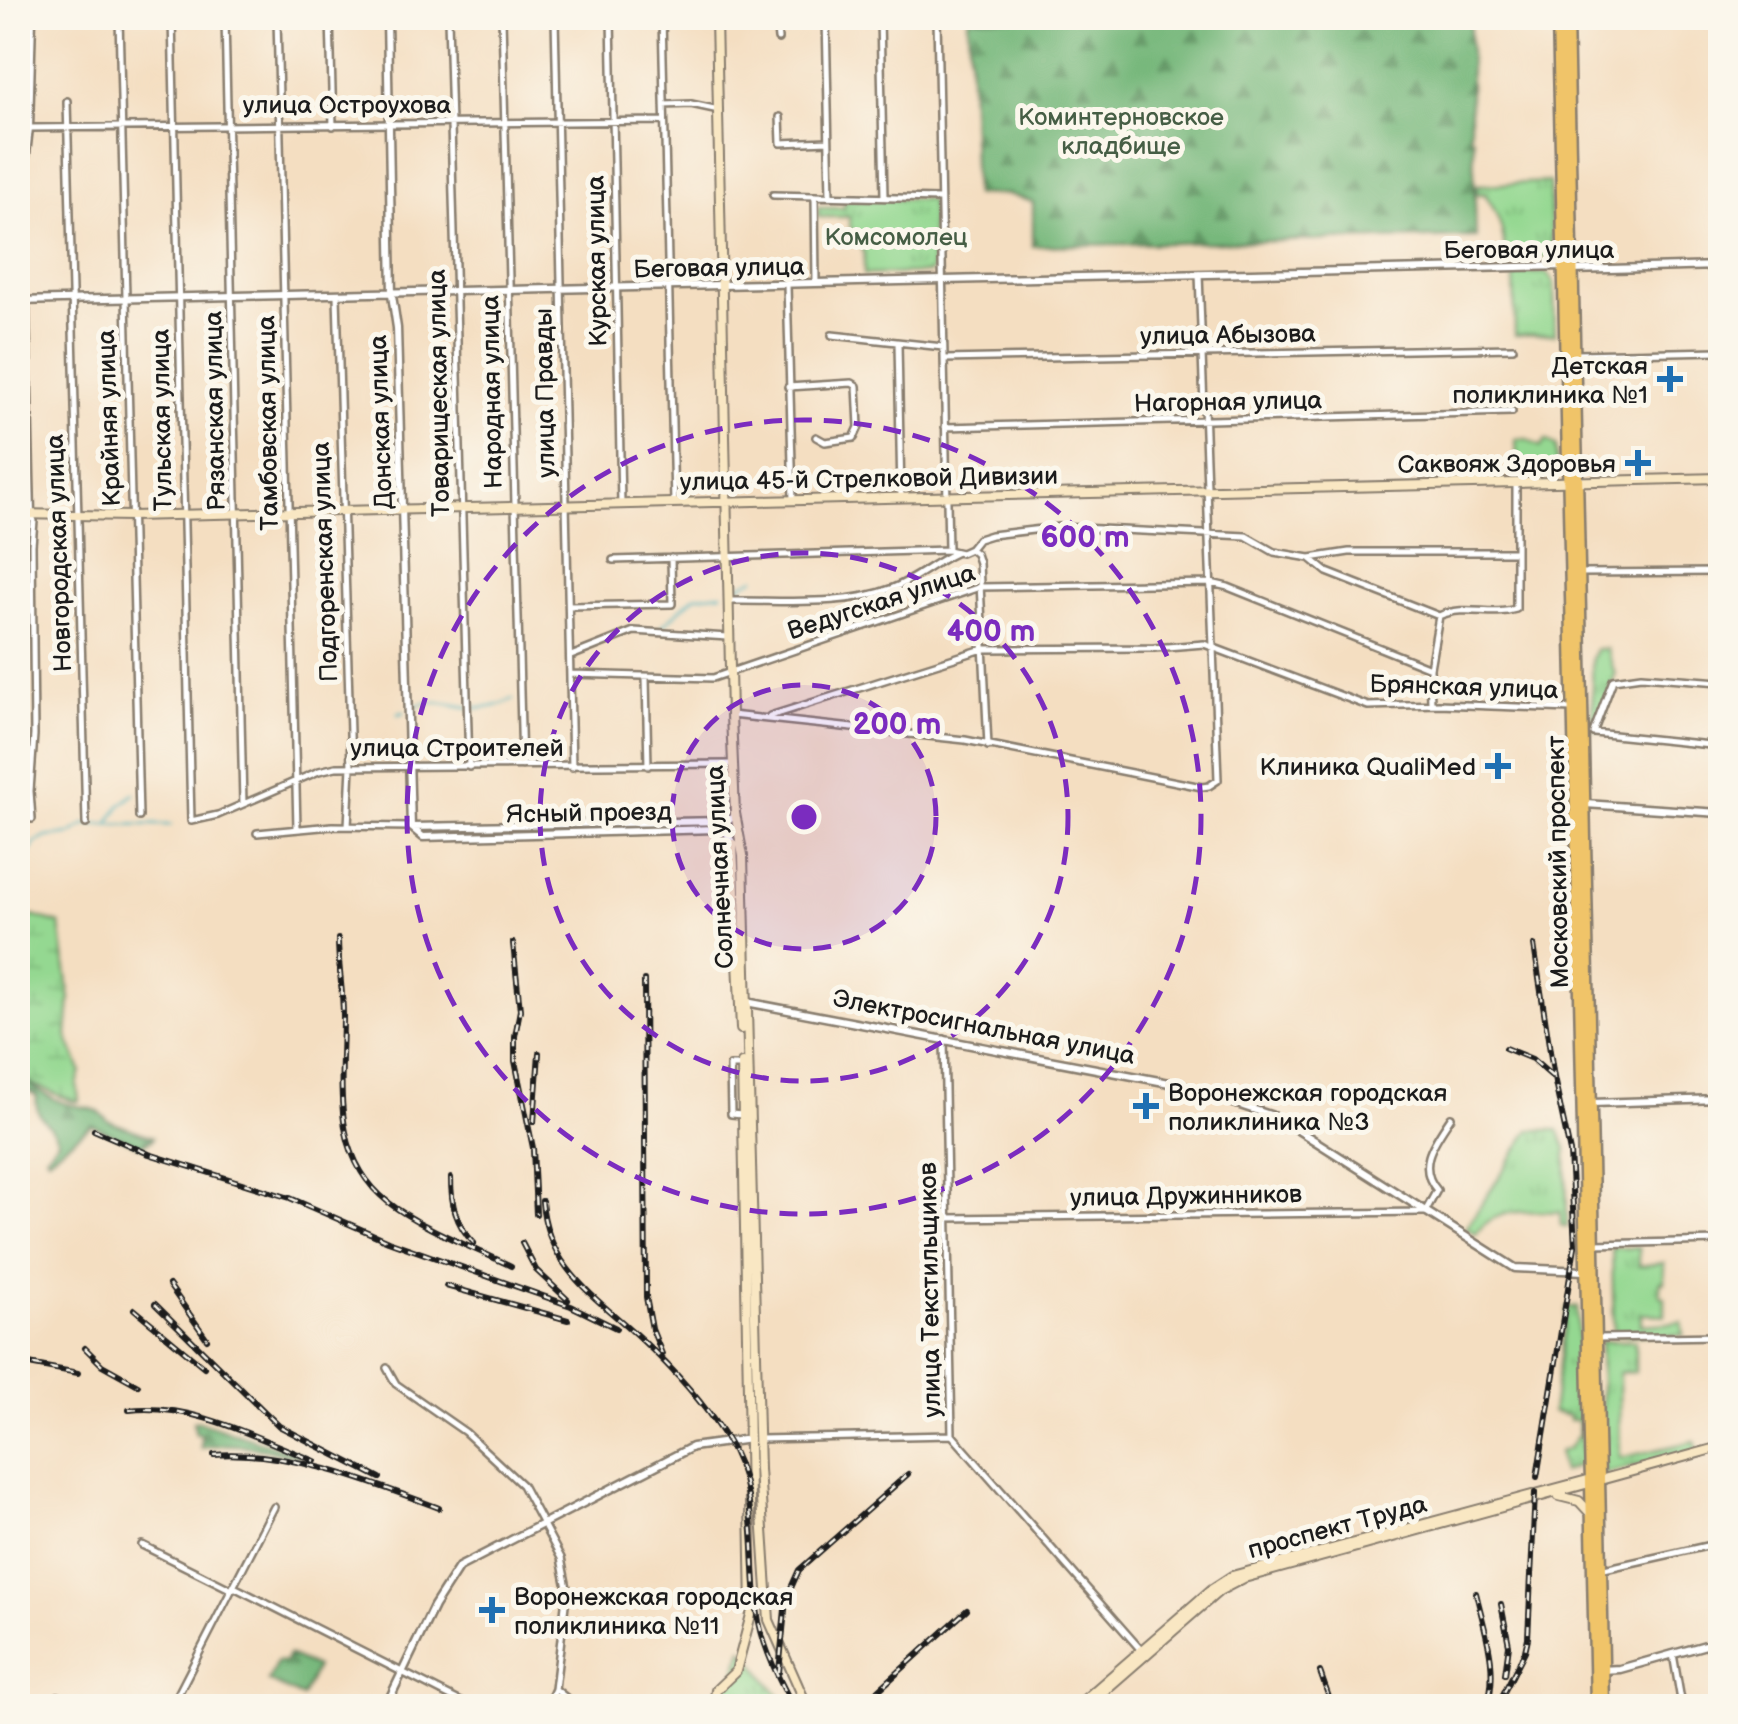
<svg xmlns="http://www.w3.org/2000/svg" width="1738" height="1724" font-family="'Balsamiq Sans',sans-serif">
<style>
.forest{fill:url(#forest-firs);stroke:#4a6a4c;stroke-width:2.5}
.wetland{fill:url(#wetland-marsh);stroke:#587a56;stroke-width:2.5}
.park{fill:url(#park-tufts);stroke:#587a56;stroke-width:2.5}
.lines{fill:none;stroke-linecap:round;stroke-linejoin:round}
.stream{stroke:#3eaeb7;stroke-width:2.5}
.minor-casing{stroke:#887d6e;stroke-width:10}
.tertiary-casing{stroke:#887d6e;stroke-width:11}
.secondary-casing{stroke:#887d6e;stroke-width:12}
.primary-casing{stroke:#887d6e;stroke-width:15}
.minor{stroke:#fff;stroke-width:5}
.tertiary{stroke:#fff;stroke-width:6}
.secondary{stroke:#f9e7c3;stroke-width:8}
.primary{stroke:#f0c469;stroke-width:10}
.rail-casing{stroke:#1c1c1c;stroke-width:6}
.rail{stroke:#fbf7ec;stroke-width:2.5;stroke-dasharray:8;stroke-linecap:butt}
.ring{fill:none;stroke:#7b2cbf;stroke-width:5;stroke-dasharray:18 12}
.poi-dot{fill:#1f6fb2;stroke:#fbf7ec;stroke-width:4}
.labels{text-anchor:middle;stroke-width:10;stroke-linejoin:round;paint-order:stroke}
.street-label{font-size:25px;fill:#1c1c1c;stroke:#fbf7ec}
.park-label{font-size:25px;fill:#465e45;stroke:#fbf7ec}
.poi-label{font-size:25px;fill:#1c1c1c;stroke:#fbf7ec;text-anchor:end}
.centre{fill:#7b2cbf;stroke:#fbf7ec;stroke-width:5}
.ring-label{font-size:30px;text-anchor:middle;font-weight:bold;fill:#7b2cbf;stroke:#fbf7ec;stroke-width:10;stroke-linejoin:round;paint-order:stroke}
</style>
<defs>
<pattern id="forest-firs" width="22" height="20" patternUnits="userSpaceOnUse" patternTransform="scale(2.5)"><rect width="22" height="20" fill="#77b87b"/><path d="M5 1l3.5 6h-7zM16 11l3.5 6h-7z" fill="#619564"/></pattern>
<pattern id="wetland-marsh" width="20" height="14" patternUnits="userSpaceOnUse" patternTransform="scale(2.5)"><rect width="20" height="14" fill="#94d891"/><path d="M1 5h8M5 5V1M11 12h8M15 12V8" fill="none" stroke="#7fb97c"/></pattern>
<pattern id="park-tufts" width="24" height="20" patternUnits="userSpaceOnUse" patternTransform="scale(2.5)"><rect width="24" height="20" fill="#94d891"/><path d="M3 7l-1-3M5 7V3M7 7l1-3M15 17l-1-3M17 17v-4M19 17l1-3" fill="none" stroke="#7fb97c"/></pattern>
</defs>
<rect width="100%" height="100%" fill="#fbf7ec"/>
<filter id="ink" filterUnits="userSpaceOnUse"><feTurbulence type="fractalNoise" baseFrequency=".01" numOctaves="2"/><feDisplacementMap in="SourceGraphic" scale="20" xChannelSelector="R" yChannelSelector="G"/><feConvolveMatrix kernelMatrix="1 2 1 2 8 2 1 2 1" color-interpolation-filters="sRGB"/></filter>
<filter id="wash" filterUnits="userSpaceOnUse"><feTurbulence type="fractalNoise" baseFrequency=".0048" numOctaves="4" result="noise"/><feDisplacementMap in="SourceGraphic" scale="40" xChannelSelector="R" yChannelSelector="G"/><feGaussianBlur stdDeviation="2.25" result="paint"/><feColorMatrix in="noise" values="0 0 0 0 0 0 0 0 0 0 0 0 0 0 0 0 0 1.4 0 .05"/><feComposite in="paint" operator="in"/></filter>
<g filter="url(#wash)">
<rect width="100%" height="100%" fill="#f4dec1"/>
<path class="forest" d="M968 18H1470V137L1473 138 1476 237 1033 246V202L1007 194 974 195Z
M18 1078C34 1086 54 1102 71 1105 87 1108 97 1107 108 1121L153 1137 152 1140 140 1146 92 1125 48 1158 46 1155 58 1140C50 1121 33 1118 37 1096L18 1085Z
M197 1421 300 1454 299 1457C265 1450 235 1439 201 1448V1434H196L193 1422Z
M288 1655 316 1667 302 1697 268 1681 277 1662 285 1661Z"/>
<path class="wetland" d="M33 916 60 924 70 999 67 1036 81 1071 77 1085 79 1101H72L18 1078V926Z"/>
<path class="park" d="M1549 182 1553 257H1505C1504 231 1499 215 1485 194H1477V185Z
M926 199 931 201 932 271 928 273 864 275V253L850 226 849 217H818V208H844L845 200Z
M1514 273H1547L1554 283 1555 334 1515 335Z
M1516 439H1527L1541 447 1546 440 1556 446 1557 475 1517 476Z
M1596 649H1607L1615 674 1600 730H1593L1592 659Z
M1530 1130H1559L1566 1149 1567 1227 1561 1225 1560 1212C1531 1212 1495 1206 1476 1234L1466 1228Z
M1612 1248H1639V1266L1664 1263V1282H1660V1296L1665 1297V1315L1641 1314V1325L1682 1322 1684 1335H1614Z
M1567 1307H1577L1582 1464 1562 1472 1559 1452 1569 1448 1579 1434 1577 1420H1569V1416L1552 1412Z
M1600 1341H1635V1372L1619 1373 1620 1458 1695 1441 1698 1451 1603 1474Z
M743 1649 787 1706H717V1693L734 1676Z"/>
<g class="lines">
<path class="stream" d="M737 587 755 578
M661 627 695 596 722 593
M413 707C449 692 470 722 513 699
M398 714 404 712
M109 823 119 807 134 794
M18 869 36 842 47 837 71 834 86 824 171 825"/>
</g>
</g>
<g filter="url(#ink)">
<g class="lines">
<g class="minor-casing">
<path id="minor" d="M119 18 139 817
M172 18 191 821 218 815 319 771 336 767 733 764
M225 18 243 804
M277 18 297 828
M330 18 333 126
M448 18 469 767
M502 18 522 766
M555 18 572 767
M611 18 621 504
M662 18 674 503
M776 18 778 39
M826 18 830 196
M880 18 884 197
M937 18 948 550 961 553 970 549 976 554 979 563 988 746
M67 101 86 824
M664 105 691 104 719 110
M780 117 781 143 828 141
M29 128 664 121
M773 195 939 199
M815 196 816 283
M787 285 793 500
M337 296 351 767 348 826
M832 335 943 347
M898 343 901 497
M1576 354 1720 351
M944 359 1513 348
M788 387 852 383 857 386 859 427 854 438 825 442 816 437
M945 427 1512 412
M31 514 34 521 32 545 34 735 30 791 32 819
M970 549 978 539 991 535 1059 527 1246 536 1274 552 1310 558 1327 572 1439 616
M1310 558 1349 552H1514
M613 560 948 550
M1580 573 1720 572
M729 601C782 600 844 607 893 588 916 579 933 563 955 553
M569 606 672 604 671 558
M571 656 634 631 728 637
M572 674 713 678 980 587 1211 583 1228 587 1430 668
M646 678 648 766
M1431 704 1430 668 1439 616C1466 604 1490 617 1516 609V482
M731 715 965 740 1202 787 1209 786 1218 780 1199 274
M770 716 983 649 1154 648 1204 644 1368 706 1439 704 1571 709
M1593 733 1613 680 1641 676 1720 682
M1594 733 1720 746
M257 833 332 826 411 827
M944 1039 952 1435 1141 1650
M742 1115 731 1114 730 1066H742
M947 1218 1425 1212 1437 1190C1415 1165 1436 1140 1451 1117
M1594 1244 1720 1241
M1599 1338 1720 1336
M387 1368 396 1384 465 1432 522 1485 561 1558 567 1588 555 1689 547 1706
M760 1439 952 1435
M142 1545 232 1590
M1604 1569 1720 1543
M234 1587 469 1706
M1673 1654 1682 1706
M555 1689 576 1706
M58 1696 78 1706
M172 1706 274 1507
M694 1706 713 1699"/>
</g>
<g class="tertiary-casing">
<path id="tertiary" d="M27 18 28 40
M387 18 392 295 397 328 411 827
M18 301 1564 266 1572 270 1720 266
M31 514 26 310 22 302 19 216 29 128 32 18
M1585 804 1720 813
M411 827 423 837 717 829 727 833 733 844
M412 827 724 821 732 818 735 813
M746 1002 1180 1085 1279 1118 1515 1268 1585 1271
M1592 1103 1720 1099
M1601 1670 1620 1669 1720 1641
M386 1706 434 1606 459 1567 692 1447 750 1439"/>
</g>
<g class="secondary-casing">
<path id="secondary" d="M716 18 731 715 735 813 743 856 759 1469 769 1620 807 1706
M18 514 131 516 1720 478
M733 844 741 1029
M1559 1496 1579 1501 1592 1515
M714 1706 716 1690 736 1671 752 1611 742 1063
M1077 1706 1212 1589 1232 1576 1595 1478
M1087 1706 1219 1591 1244 1578 1720 1447"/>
</g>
<g class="primary-casing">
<path id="primary" d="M1558 18 1596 1706
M1567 18 1604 1706"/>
</g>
<use href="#minor" class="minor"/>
<use href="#tertiary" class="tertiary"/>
<use href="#secondary" class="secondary"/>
<use href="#primary" class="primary"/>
<g class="rail-casing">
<path id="rail" d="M338 939C338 965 343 990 343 1016 343 1082 329 1155 388 1202 419 1227 474 1248 511 1266
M513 943 520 1010 515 1036V1061L533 1148 536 1214
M1534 945 1554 1078 1570 1152 1575 1246 1537 1477
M644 980 646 1297 652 1329 662 1354
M1505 1048 1532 1059 1554 1078
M534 1122 539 1053
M94 1130 149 1154 290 1198 388 1241 571 1306 616 1328
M451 1178C451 1203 455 1224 474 1243
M542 1201C547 1268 596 1297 641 1339 671 1367 703 1402 725 1437 762 1494 748 1558 759 1622 765 1652 779 1679 793 1706
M522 1243 536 1270 568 1300
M169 1285 207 1339
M446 1286 568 1320
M155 1304 279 1426 380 1478
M134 1309 204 1367
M85 1348 102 1365 138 1385
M18 1362 78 1373
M129 1410C194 1403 256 1438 315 1461
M214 1455C286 1449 373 1483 439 1508
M1476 1593C1485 1632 1499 1668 1487 1706
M1501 1604 1509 1645 1505 1674
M779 1672 786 1599 799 1570 908 1474
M1320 1672 1332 1706
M861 1706 967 1610
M1497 1706 1525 1651 1528 1638 1535 1493"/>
</g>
<use href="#rail" class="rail"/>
</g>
</g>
<circle cx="804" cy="817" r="132" fill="#7b2cbf" fill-opacity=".12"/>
<g class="ring">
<circle cx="804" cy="817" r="132"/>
<circle cx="804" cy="817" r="264"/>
<circle cx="804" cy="817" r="397"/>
</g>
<g class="poi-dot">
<path d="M1665 364h10v10h10v10h-10v10h-10v-10h-10v-10h10z"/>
<path d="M1633 448h10v10h10v10h-10v10h-10v-10h-10v-10h10z"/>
<path d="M1493 751h10v10h10v10h-10v10h-10v-10h-10v-10h10z"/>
<path d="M1141 1091h10v10h10v10h-10v10h-10v-10h-10v-10h10z"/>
<path d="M487 1595h10v10h10v10h-10v10h-10v-10h-10v-10h10z"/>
</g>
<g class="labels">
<g class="street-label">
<text x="347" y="113">улица Остроухова</text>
<text x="1529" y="258">Беговая улица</text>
<text transform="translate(596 261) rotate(-91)" y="9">Курская улица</text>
<text transform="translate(719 267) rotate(-1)" y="9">Беговая улица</text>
<text transform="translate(1228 334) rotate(-1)" y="9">улица Абызова</text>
<text transform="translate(491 392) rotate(-91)" y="9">Народная улица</text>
<text transform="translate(438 393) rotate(-91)" y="9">Товарищеская улица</text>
<text transform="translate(544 393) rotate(-91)" y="9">улица Правды</text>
<text transform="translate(1228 401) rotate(-1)" y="9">Нагорная улица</text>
<text transform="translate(214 411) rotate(-91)" y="9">Рязанская улица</text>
<text transform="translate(108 418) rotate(-92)" y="9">Крайняя улица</text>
<text transform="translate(161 420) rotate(-91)" y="9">Тульская улица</text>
<text transform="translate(380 422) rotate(-92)" y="9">Донская улица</text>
<text transform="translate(267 423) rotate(-91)" y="9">Тамбовская улица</text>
<text transform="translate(869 478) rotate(-1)" y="9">улица 45-й Стрелковой Дивизии</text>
<text transform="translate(58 553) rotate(-92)" y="9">Новгородская улица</text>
<text transform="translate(324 562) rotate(-92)" y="9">Подгоренская улица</text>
<text transform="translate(881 601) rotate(-18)" y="9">Ведугская улица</text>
<text transform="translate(1464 686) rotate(2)" y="9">Брянская улица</text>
<text x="457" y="756">улица Строителей</text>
<text transform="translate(589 812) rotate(-1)" y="9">Ясный проезд</text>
<text transform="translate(1557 862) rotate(-91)" y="9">Московский проспект</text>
<text transform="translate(719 867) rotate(-93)" y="9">Солнечная улица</text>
<text transform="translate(984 1026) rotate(11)" y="9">Электросигнальная улица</text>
<text transform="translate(1186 1195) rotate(-1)" y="9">улица Дружинников</text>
<text transform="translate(929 1290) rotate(-91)" y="9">улица Текстильщиков</text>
<text transform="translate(1337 1526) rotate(-15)" y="9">проспект Труда</text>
</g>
<g class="park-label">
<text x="1121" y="125">Коминтерновское<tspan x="1121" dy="29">кладбище</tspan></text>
<text x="896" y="245">Комсомолец</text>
</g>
<g class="poi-label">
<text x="1648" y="374">Детская<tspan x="1648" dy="29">поликлиника №1</tspan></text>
<text x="1616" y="472">Саквояж Здоровья</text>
<text x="1476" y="775">Клиника QualiMed</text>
<text x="1168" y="1101" text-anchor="start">Воронежская городская<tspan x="1168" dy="29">поликлиника №3</tspan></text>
<text x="514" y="1605" text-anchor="start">Воронежская городская<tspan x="514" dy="29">поликлиника №11</tspan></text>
</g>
</g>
<circle cx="804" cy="817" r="15" class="centre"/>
<g class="ring-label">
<text x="1085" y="547">600 m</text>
<text x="991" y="641">400 m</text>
<text x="897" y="734">200 m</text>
</g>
<rect width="1738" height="1724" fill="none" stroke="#fbf7ec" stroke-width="60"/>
</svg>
